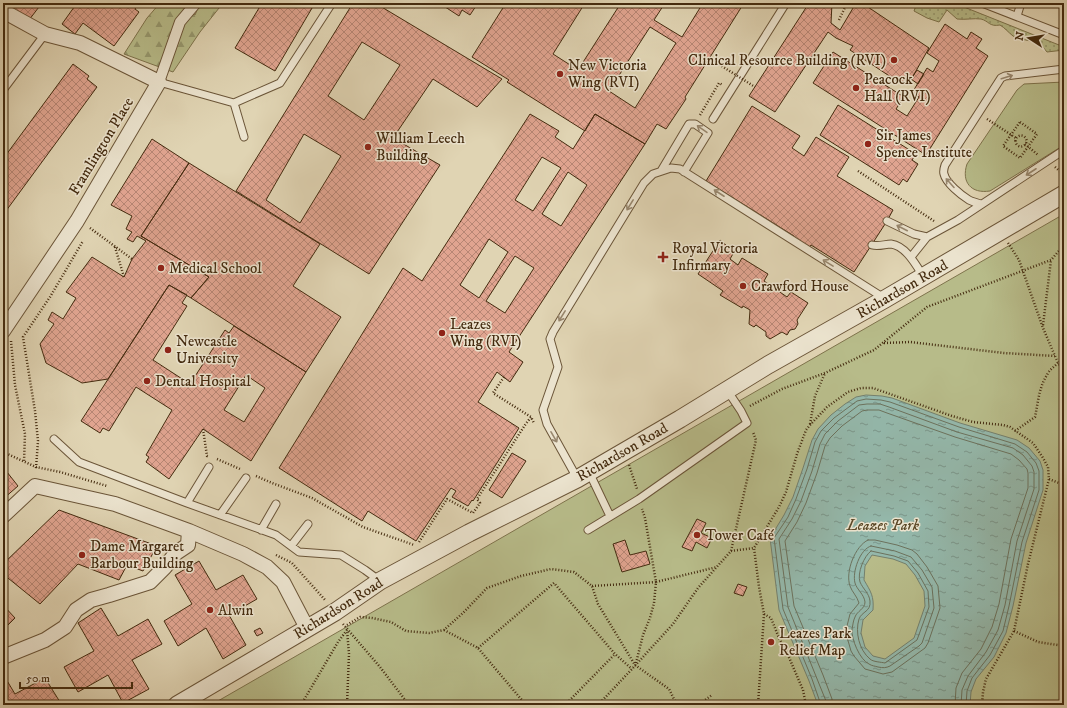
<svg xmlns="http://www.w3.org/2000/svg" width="1067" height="708" font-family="'IM FELL DW Pica',serif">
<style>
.grass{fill:url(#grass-dots);stroke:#7e734c}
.forest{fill:url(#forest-firs);stroke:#7e734c}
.green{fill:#b7bb89;stroke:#7e734c}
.water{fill:url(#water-ripples);stroke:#74806d;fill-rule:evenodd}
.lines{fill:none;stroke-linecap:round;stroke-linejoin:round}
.shore{stroke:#6c725d;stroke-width:1}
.building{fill:url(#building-cross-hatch);stroke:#442b0f;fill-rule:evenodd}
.service-casing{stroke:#6b5538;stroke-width:9}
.pedestrian-casing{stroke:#6b5538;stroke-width:12}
.minor-casing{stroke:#6b5538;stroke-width:16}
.tertiary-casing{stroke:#6b5538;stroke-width:19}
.path{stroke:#442b0f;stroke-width:2.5;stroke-dasharray:1 2;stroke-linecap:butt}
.service{stroke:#ebe3ce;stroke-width:7}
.pedestrian{stroke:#ebe3ce;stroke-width:10}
.minor{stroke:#ebe3ce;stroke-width:14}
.tertiary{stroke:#ebe3ce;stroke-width:17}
.path-bridge{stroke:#442b0f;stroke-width:2.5;stroke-dasharray:1 2;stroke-linecap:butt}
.oneway{stroke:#98876e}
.poi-dot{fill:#8f2418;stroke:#ebe3ce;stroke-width:1.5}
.labels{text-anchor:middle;stroke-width:3;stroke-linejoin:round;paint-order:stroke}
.poi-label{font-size:15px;fill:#442b0f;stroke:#ebe3ce;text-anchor:start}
.street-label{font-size:15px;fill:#442b0f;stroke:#ebe3ce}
.park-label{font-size:15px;font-style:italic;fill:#5b4827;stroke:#ebe3ce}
</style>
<defs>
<pattern id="grass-dots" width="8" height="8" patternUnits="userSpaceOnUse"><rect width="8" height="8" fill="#b7bb89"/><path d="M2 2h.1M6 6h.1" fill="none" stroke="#96986e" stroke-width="1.8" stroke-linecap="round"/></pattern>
<pattern id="forest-firs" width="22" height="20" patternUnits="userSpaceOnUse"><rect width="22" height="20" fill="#b7bb89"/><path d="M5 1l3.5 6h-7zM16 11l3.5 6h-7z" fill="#96986e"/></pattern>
<pattern id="water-ripples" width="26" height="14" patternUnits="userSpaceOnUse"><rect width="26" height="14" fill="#94b8ab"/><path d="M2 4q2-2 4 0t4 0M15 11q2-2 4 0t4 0" fill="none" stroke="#7a968a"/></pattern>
<pattern id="building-cross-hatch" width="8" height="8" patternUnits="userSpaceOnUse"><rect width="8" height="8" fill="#e0a490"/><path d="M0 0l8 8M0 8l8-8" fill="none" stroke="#b78674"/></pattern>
</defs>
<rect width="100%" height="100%" fill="#e0d4b3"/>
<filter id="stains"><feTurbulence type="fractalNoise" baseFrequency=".005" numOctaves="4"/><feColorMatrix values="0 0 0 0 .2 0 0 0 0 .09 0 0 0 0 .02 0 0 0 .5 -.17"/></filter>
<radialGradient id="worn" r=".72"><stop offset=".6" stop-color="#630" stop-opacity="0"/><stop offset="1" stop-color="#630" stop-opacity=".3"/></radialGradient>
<path class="grass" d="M917 3H954L1064 47V50L1047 52 1038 41C1032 42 1019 39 1013 36 1008 32 1005 28 1000 25 989 27 989 21 981 19 974 18 965 20 957 19L947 10 939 22 927 18 914 11Z"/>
<path class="forest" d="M160 3H178L195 15 200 3H223L200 32 173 72 124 54 147 18Z"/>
<path class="green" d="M1064 82V145L990 191C971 194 961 182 967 164L1017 90 1024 84Z
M1064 214V705H211Z"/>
<path class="water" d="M866 395 882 396 892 398 960 423 1017 440 1029 448 1040 461 1043 470V490L1026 543 1013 606 1006 633 994 657 976 679 971 692 970 705H818L809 681 779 610 770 538 784 515 793 497 803 468 812 440 818 429 831 415 845 404 856 397ZM872 555 893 559 906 564 915 575 924 591 925 606 914 638 885 659 873 656 865 647 861 633 863 620 873 610C874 596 871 592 864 580L865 566Z"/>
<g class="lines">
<path class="shore" d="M868 540H875L897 545 912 550 917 554 927 567 938 586 940 608 928 643 925 648 892 672 883 674 865 669 854 656 851 651 847 637 846 630 850 614 859 603C857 596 852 592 850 586 845 572 855 546 868 540Z
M871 546 895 551 911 557 922 570 932 587 934 608 922 643 919 646 890 666C886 668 883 668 878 667 875 666 872 666 869 664 860 660 851 639 852 629 853 625 853 621 855 617 857 611 865 609 865 602 864 594 857 590 855 583 852 572 860 549 871 546Z
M871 551 894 556 908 561 918 573 928 591 929 607 917 640 885 663C881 662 873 662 870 659 859 650 855 632 859 619 862 611 871 612 870 601 869 593 863 589 860 582 857 573 864 556 871 551Z
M821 705 812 679 783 609 774 538 788 517 796 499 807 469 815 442 821 431 834 418 857 401 866 399 881 400 890 402 959 427 1015 444 1027 452 1036 463 1039 471V490L1022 542 1009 606 1003 631 990 655 972 678 967 691 966 705
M826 705V701L788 607 779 539 792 519 801 501 812 471 820 444 825 434 838 421 859 405 867 404H880L889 407 957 432 1013 448 1023 455 1032 466 1034 472V489L1017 541 1005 605 998 630 986 652 968 676 962 690 961 705
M832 705V699L823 675 794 606 785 541 797 522 806 503 817 473 825 446 830 438 842 426 862 411 867 410H879L887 413 955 437 1011 454 1019 460 1027 469 1028 473V488L1011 539 999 604 992 627 981 649 962 673 956 688 955 705"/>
</g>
<path class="building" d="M6 3H42L29 20Z
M77 3H139L135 9 139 12 114 46 83 23 75 34 62 24Z
M262 3H315L275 71 235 48Z
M353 3H375L502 79 477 107 433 79 393 138 440 165 369 274 236 191ZM362 42 400 65 364 120 328 96ZM304 134 341 156 300 223 266 200Z
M439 3H478L470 15 462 10 459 16Z
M506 3H585L553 54 578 70 619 6 614 3H665L654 20 682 37 703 3H744L685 97 686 99 666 129 657 124 645 144 595 114 585 131 507 82 509 80 472 57ZM650 27 676 43 635 108 609 91Z
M809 3H832L831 23 840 30 856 3H862L929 48 908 85 903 81 900 83 850 50 853 46 836 38 828 32 775 112 749 96Z
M945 24 967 39 971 32 982 39 976 48 988 56 926 155 813 83 833 52 904 97 896 109 907 116 919 97 912 93 927 68 933 72 939 61 927 53Z
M73 64 89 76 87 79 97 87 3 215V159Z
M917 70 924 74 918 84 911 79Z
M838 105 916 154 912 160 918 164 907 182 903 179 899 185 820 135Z
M752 106 800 136 792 148 804 156 816 137 849 157 837 176 893 210 887 221 854 272 811 245 808 249 792 239 794 236 706 181Z
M530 114 559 131 555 137 573 149 595 114 645 144 509 352 523 362 510 382 497 372 478 402 519 428 473 501 472 500 468 506 452 497 456 491 451 488 416 541 368 511 362 521 279 468 403 268 422 281ZM542 157 561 168 533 211 515 200ZM568 172 587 185 561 226 542 214ZM489 239 508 252 479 298 460 285ZM515 256 534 268 505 313 486 301Z
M152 139 189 163 141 236 209 277 191 298 169 285 108 379 82 383 46 363 40 344 54 324 48 320 52 312 63 319 76 298 66 292 92 257 124 277 132 259 146 241 137 236 133 242 127 239 132 232 126 229 132 216 111 205Z
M189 163 320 244 293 286 341 317 306 372 191 298 209 277 141 236Z
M720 240 734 252 730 259 738 265 742 258 768 274 764 281 787 297 791 292 808 303 797 320 798 324 795 329 790 330 787 335 782 332 770 339 766 336V332L756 325 754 327 749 324 750 310 743 306 742 308 720 295 723 291 698 274Z
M169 285 187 295 182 303 187 306 153 360 190 384 225 330 229 333 234 326 306 372 251 461 203 429 169 479 146 462 149 457 146 455 172 410 136 387 109 431 103 428 100 433 81 421ZM246 375 265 388 244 422 224 410Z
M512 453 526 461 502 498 489 490Z
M3 467 18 486 3 499Z
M59 510 157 546 143 571 127 565 119 580 78 564 40 604 3 574V564Z
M697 519 706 523 701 533 712 538 707 548 696 542 692 551 682 547Z
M625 540 630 555 646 551 650 564 622 572 613 544Z
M199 561 216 590 243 575 257 599 229 615 246 645 223 659 206 628 178 646 164 621 192 604 175 575Z
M738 584 747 587 743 596 734 593Z
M3 605 15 618 3 630Z
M101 608 118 636 148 619 162 644 132 660 149 689 123 703 108 675 78 692 64 667 94 651 78 623Z
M260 628 263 633 257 636 254 631Z
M3 674 15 694 45 678 60 702 55 705H3Z"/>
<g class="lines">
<g class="service-casing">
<path id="service" d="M982 3 1064 35
M1017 16 1021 3
M159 82 234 103 280 83 332 3
M3 90 45 34
M234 103 244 137
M713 119 786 3
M661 171 689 124H695L708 133 684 172
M981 204C977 203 973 202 969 200 961 195 946 183 944 174 943 171 944 168 945 165L1001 78 1005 76 1064 69
M887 221 914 234 927 237 958 220 1064 150
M872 245C879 247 885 244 891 244 906 246 916 265 923 276
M911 257 927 237
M54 439 79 462 187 503
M209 467 187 503 276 535 299 552 341 555 365 570 380 581
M589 472 610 516
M577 478 547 424 543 410 558 367 550 339 553 332 644 183 653 174 671 168 680 169 884 298
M220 515 246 478
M261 530 276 504
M588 530 639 499 747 423 741 411 727 390
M291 546 308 524"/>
</g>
<g class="pedestrian-casing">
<path id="pedestrian" d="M159 82 180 22 196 3"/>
</g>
<g class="minor-casing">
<path id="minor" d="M3 11 45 34 80 43 159 82 77 221 3 331
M3 516 35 486 115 504 189 531 243 554 267 567 283 582 307 628
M3 657 45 640 65 627 76 610 91 600 109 595 150 582 165 567 176 553 188 545 189 531"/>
</g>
<g class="tertiary-casing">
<path id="tertiary" d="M177 705 335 612 380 581 469 533 577 479 680 419 768 365 885 299 1064 194"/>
</g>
<path class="path" d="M803 3 807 5
M839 20 847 3
M700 115 719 83 723 85
M987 119 1016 138
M1020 122 1037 134 1020 158 1003 146Z
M1015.5 141a5.5 5.5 0 1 1 11 0a5.5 5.5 0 1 1-11 0Z
M1025 144 1038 155
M1055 167 1064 175
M858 171 934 221
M90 228 132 259
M1008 243 1019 260 1043 328 1058 363 1064 370
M115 247 124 277
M1043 325 1051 260
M11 341 15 385 25 434 24 462
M884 343 910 342 1004 353 1055 356
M504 377 493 393 531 417
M750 406 782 389 825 373 874 350 927 307 1051 260 1064 245
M810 424 815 396 825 373
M203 429 207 456H209
M1015 431 1035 417C1038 403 1039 387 1047 375 1049 370 1054 367 1058 363
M3 452 36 467 60 472 107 486
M217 459 240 469
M629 465 637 489
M36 468 38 441 35 411 23 337 50 297 83 241
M256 476 272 483 312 498 363 527 414 545
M1049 479 1064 485
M419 542 447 499 473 513 480 503 477 499 525 425 531 417 534 423
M731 551 754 548
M276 555 292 563 326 601
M592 586 656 582 645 518 642 509
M764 614 771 618 779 638 788 655 803 690 806 705
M343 624 380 667 409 705
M347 625 360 617 372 618 391 622 406 631 429 633 444 630 463 613 487 588 521 576 551 569 574 572 592 586 598 604 635 665 669 689 677 705
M444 630 478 648 526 705
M1014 631 1038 642 1064 646
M478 648 554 583 615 654 632 669
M636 663 643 635 650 618 654 603 656 582 717 567
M301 705 338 642 347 630
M347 705 349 654 347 630
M565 705 615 654
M598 705 632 669 673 624 698 588 731 551 756 440 753 432
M698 705 712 695
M758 705 764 614 759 587 754 548 779 507 786 492 797 454 806 430 810 425 827 407 848 392 861 388H873L952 416 973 422 1003 425 1010 427 1033 443 1043 458 1048 467 1049 479 1028 564 1014 631 986 679 983 692 982 705"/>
<use href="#service" class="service"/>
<use href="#pedestrian" class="pedestrian"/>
<use href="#minor" class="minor"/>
<use href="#tertiary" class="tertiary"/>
<path class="path-bridge" d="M709 58 755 87"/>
</g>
<defs><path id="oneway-shaft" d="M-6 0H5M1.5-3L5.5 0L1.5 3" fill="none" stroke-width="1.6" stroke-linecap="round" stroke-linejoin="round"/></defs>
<g class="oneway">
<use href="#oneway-shaft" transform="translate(1007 77) rotate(-17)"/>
<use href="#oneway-shaft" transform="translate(702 129) rotate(-145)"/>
<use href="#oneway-shaft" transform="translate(1031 172) rotate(147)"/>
<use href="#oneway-shaft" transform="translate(950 183) rotate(-132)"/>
<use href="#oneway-shaft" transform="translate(719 193) rotate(-147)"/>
<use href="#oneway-shaft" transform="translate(630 205) rotate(122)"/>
<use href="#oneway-shaft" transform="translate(902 228) rotate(-153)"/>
<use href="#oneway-shaft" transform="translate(828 263) rotate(-148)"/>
<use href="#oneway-shaft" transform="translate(562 316) rotate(122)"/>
<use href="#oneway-shaft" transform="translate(554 437) rotate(60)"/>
</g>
<g class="poi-dot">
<circle cx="894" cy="60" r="4"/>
<circle cx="560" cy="74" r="4"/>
<circle cx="856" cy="88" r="4"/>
<circle cx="868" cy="144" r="4"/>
<circle cx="368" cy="147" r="4"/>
<path d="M661 251h4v4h4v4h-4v4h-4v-4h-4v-4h4z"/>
<circle cx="161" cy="268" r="4"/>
<circle cx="743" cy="286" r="4"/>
<circle cx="442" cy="333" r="4"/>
<circle cx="168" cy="350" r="4"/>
<circle cx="147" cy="381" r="4"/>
<circle cx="697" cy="535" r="4"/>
<circle cx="82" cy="555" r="4"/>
<circle cx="210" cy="610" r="4"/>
<circle cx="771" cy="642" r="4"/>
</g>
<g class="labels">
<g class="poi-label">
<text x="886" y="65" text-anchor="end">Clinical Resource Building (RVI)</text>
<text x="568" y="70">New Victoria<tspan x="568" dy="17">Wing (RVI)</tspan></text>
<text x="864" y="84">Peacock<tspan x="864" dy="17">Hall (RVI)</tspan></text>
<text x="876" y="140">Sir James<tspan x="876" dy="17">Spence Institute</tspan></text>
<text x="376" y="143">William Leech<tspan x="376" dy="17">Building</tspan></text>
<text x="672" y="253">Royal Victoria<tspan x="672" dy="17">Infirmary</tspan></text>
<text x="169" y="273">Medical School</text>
<text x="751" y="291">Crawford House</text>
<text x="450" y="329">Leazes<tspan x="450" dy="17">Wing (RVI)</tspan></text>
<text x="176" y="346">Newcastle<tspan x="176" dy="17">University</tspan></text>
<text x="155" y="386">Dental Hospital</text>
<text x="705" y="540">Tower Café</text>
<text x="90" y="551">Dame Margaret<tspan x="90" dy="17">Barbour Building</tspan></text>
<text x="218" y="615">Alwin</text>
<text x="779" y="638">Leazes Park<tspan x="779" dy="17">Relief Map</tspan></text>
</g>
<g class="street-label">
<text transform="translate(101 146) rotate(-59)" y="5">Framlington Place</text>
<text transform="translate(902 289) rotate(-30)" y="5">Richardson Road</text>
<text transform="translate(622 452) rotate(-30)" y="5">Richardson Road</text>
<text transform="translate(338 608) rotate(-32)" y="5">Richardson Road</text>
</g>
<g class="park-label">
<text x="883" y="530">Leazes Park</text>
</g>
</g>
<rect width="1067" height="708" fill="none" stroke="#e0d4b3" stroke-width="16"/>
<rect x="4" y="4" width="1059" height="700" fill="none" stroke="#442b0f" stroke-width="2"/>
<rect x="8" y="8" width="1051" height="692" fill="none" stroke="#442b0f"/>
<g transform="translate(1029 38) rotate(282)" stroke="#ebe3ce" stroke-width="3" paint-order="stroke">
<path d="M0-3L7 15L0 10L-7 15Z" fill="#442b0f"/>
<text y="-6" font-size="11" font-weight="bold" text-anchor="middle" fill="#442b0f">N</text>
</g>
<path d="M20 682v6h112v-6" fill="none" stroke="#442b0f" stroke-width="2"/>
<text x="26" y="682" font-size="12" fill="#442b0f" stroke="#ebe3ce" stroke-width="3" paint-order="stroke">50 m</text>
<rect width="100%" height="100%" filter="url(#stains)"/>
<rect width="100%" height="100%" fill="url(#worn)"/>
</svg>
